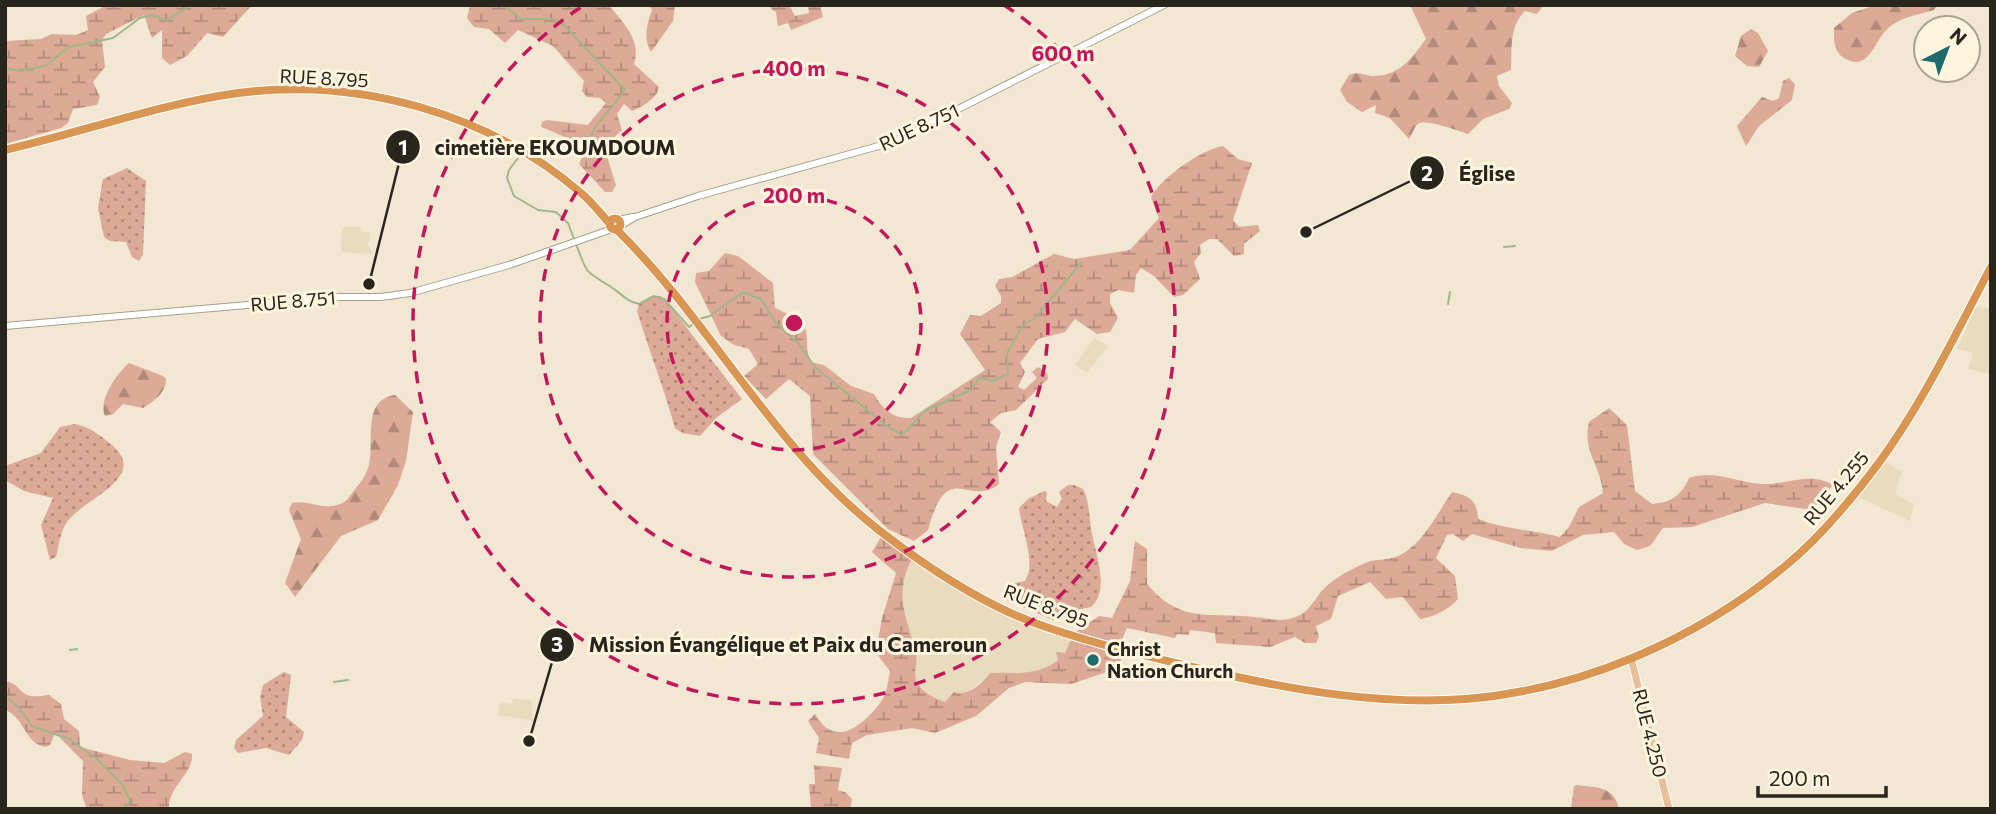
<svg xmlns="http://www.w3.org/2000/svg" width="1996" height="814" font-family="Commissioner,sans-serif">
<style>
.built{fill:#e8dbbe}
.grass{fill:url(#grass-dots)}
.forest{fill:url(#forest-firs)}
.wetland{fill:url(#wetland-marsh)}
.lines{fill:none;stroke-linecap:round;stroke-linejoin:round}
.stream{stroke:#a0b68b;stroke-width:2}
.secondary-casing{stroke:#a99f8b;stroke-width:8}
.primary-casing{stroke:#fff;stroke-width:9}
.highway-casing{stroke:#fff;stroke-width:10}
.secondary{stroke:#fff;stroke-width:6}
.primary{stroke:#e8c097;stroke-width:7}
.highway{stroke:#d99652;stroke-width:8}
.ring{fill:none;stroke:#c2185b;stroke-width:3.5;stroke-dasharray:12 9}
.poi-dot{fill:#1f6b6b;stroke:#fff5df;stroke-width:2.5}
.labels{text-anchor:middle;stroke-width:6;stroke-linejoin:round;paint-order:stroke}
.street-label{font-size:19px;fill:#28251d;stroke:#fff5df}
.poi-label{font-size:19px;font-weight:bold;fill:#28251d;stroke:#fff5df;text-anchor:start}
.centre{fill:#c2185b;stroke:#fff5df;stroke-width:3.5}
.ring-label{font-size:21px;text-anchor:middle;font-weight:bold;fill:#c2185b;stroke:#fff5df;stroke-width:6;stroke-linejoin:round;paint-order:stroke}
.leader{fill:none;stroke:#28251d;stroke-width:2.5}
.callout-dot{fill:#28251d;stroke:#fff5df;stroke-width:2.5}
.mark-label{font-size:21px;text-anchor:middle;font-weight:bold;fill:#fff}
.callout-label{font-size:21px;text-anchor:middle;font-weight:bold;fill:#28251d;stroke:#fff5df;stroke-width:6;stroke-linejoin:round;paint-order:stroke}
</style>
<defs>
<pattern id="grass-dots" width="8" height="8" patternUnits="userSpaceOnUse" patternTransform="scale(1.75)"><rect width="8" height="8" fill="#dcaa97"/><path d="M2 2h.1M6 6h.1" fill="none" stroke="#b28a7b" stroke-width="1.8" stroke-linecap="round"/></pattern>
<pattern id="forest-firs" width="22" height="20" patternUnits="userSpaceOnUse" patternTransform="scale(1.75)"><rect width="22" height="20" fill="#dcaa97"/><path d="M5 1l3.5 6h-7zM16 11l3.5 6h-7z" fill="#b28a7b"/></pattern>
<pattern id="wetland-marsh" width="20" height="14" patternUnits="userSpaceOnUse" patternTransform="scale(1.75)"><rect width="20" height="14" fill="#dcaa97"/><path d="M1 5h8M5 5V1M11 12h8M15 12V8" fill="none" stroke="#b28a7b"/></pattern>
</defs>
<rect width="100%" height="100%" fill="#f1e7d2"/>
<path class="built" d="M345 227H361V231L370 233V241L367 243 373 254 341 252 342 229Z
M1976 307 1991 308V374L1968 369 1973 353 1957 349Z
M1094 338 1108 346 1087 373 1075 365Z
M1886 462 1902 472 1895 494 1914 504 1910 521 1859 497Z
M912 559 1022 617 1072 634 1065 653 1053 664 1036 672 1025 675 990 673 970 691 945 702 930 696 918 684 913 672 918 656 905 623 902 583Z
M513 699 531 700 533 721 498 715 500 702 512 704Z"/>
<path class="grass" d="M127 168 146 181 143 254 139 261 132 257 126 242 110 241 104 237 98 208 103 179Z
M652 296H660L666 301 742 399 716 418 700 436 682 433 675 428C664 388 649 351 637 311L639 304Z
M75 424C90 427 101 436 112 445 150 478 84 498 67 522 60 531 59 546 56 557L50 560 41 525 53 498 24 491 5 480V466L41 453 60 427Z
M1074 485 1083 489C1089 499 1089 515 1091 527 1093 549 1112 589 1091 607L1063 613 1053 620 1006 600 1015 583 1025 581C1037 563 1021 528 1019 508L1028 499 1044 491 1047 492 1046 501 1057 507 1062 499 1059 492 1068 485Z
M284 672 291 675 286 717 304 732 302 740 289 755 266 748 238 753 234 748 236 740 263 716 260 697 263 685Z"/>
<path class="forest" d="M1410 5H1544L1537 14 1525 11C1509 26 1512 50 1511 70L1497 76 1499 86 1512 103 1509 109 1483 119 1468 134C1458 131 1426 118 1418 124 1414 127 1412 135 1409 139L1390 118 1375 113 1376 105 1362 112 1347 102 1340 90 1349 75C1358 71 1363 75 1371 76 1399 77 1411 59 1426 39Z
M1876 5H1937L1934 10C1920 14 1903 17 1892 25 1873 38 1871 74 1844 58 1833 51 1834 39 1834 28L1852 13Z
M1751 29 1758 33 1768 51 1759 67 1747 66 1735 56 1741 36Z
M1789 78 1795 84 1792 100 1759 126 1746 146 1737 126 1762 97 1773 101 1779 98 1783 81Z
M129 363 163 376 166 379C166 393 154 401 143 408L123 404 113 414 105 416C98 400 117 373 129 363Z
M395 395 413 412 406 461 398 485 378 520 341 536 295 597 285 583 301 539 289 510 292 503C308 499 323 511 340 504 347 502 351 494 355 489 362 481 366 475 369 465 375 442 361 400 395 395Z
M1577 785C1598 788 1614 786 1619 809H1571L1574 786Z"/>
<path class="wetland" d="M107 5H252L223 37 207 33 187 56 170 65 162 58V30L152 38 144 15 106 34 102 40 105 67 93 82 100 97 97 105 73 109 68 123 61 128 5 144V41L41 39 52 34 76 35 88 30 86 16Z
M465 5H609C623 23 642 40 634 64L659 87C658 98 642 107 632 111L624 104 617 114 622 130 604 147 616 185 612 192H605L579 164 586 150C572 140 557 133 541 127L542 122 547 120 588 125 606 103 600 98 587 97 582 91 584 81 553 46 518 30 505 43 489 29 474 27 467 18 470 6Z
M648 5H675L673 21 651 52C643 40 647 23 652 10Z
M771 5H789L795 16 809 13 808 5H820L823 17 791 30 788 23 778 26 776 12 771 9Z
M1223 146 1238 159 1252 163 1233 220 1239 227 1258 225 1260 231 1244 244V254L1234 256 1217 239H1209L1200 245 1201 253 1194 262 1200 279 1183 295 1174 297 1154 276 1141 268 1136 275 1134 293 1118 290 1110 294V303L1118 318 1110 332 1097 334 1075 319 1065 332 1038 339 1020 363 1025 372 1018 387 1024 390 1037 378 1032 372 1038 367 1047 373 1048 379 1016 410 1001 413 990 422 1001 432 996 447 999 484C968 509 948 456 928 530L914 541 888 529 813 454 810 396 789 379 766 399 744 376 758 364 749 349 734 345 721 336 695 282 696 273 709 271 725 253 738 256 773 283 775 308C789 315 808 320 807 339 807 348 807 354 811 362L824 365 851 386 874 394C882 408 892 419 911 418L985 370 960 334 970 315 981 316 1001 303V296L995 286 999 279 1012 277 1054 254 1074 259 1130 250 1159 218 1151 197C1162 177 1201 150 1223 146Z
M1609 408 1627 425 1635 491 1652 504C1672 502 1681 496 1689 478 1714 469 1737 483 1763 484 1788 485 1809 471 1833 485L1812 510 1765 503 1692 527 1663 528 1650 546 1637 550 1624 544 1614 532 1583 535 1552 551 1521 548 1472 534 1463 541 1453 534 1447 535 1436 558 1455 576 1458 599C1448 610 1434 617 1420 619L1403 597 1386 599 1370 582 1338 596 1331 619 1316 626 1319 637 1316 643H1305L1295 637 1270 647 1216 643 1215 633 1190 630 1189 635 1177 634 1175 638 1127 628 1120 644 1076 632 1099 616 1112 618 1130 581 1135 541 1147 549V584C1181 624 1208 612 1254 617 1270 618 1279 623 1296 617 1313 610 1315 595 1329 584 1340 575 1358 565 1371 561 1381 559 1393 560 1402 554 1425 541 1438 512 1452 492 1470 496 1477 500 1478 519 1504 529 1532 530 1560 537L1569 527 1579 507 1603 493C1601 465 1582 453 1589 422Z
M881 537 912 559C893 595 907 618 916 653 919 664 911 672 918 684 925 694 934 698 945 702L954 692C969 697 981 684 990 673 1015 672 1037 677 1058 660L1056 652 1065 653 1071 639 1122 656 1119 668 1071 684 1025 682 1009 688 976 716 935 733 912 728 867 735 852 743 849 759 816 753 819 738 808 721 815 714C834 748 861 728 880 703 887 695 888 681 890 671L876 653 882 618 896 573 872 552Z
M5 681C26 685 15 701 49 695L61 704 64 719 79 731 80 747 130 760 164 763 185 752 192 754C193 775 168 786 169 809H87L82 795 83 761 55 733 50 745 46 747C25 745 24 716 5 710Z
M814 765 842 768 838 790 845 792 852 799 850 809H811L809 784H815Z"/>
<g class="lines">
<path class="stream" d="M504 5 520 19H553L564 25 625 90 594 129 589 143 568 139 556 153 525 145 524 149
M5 68 20 71 45 66 69 47 113 38 140 18 151 15 167 20 191 5
M521 154 509 170 507 178 514 196 538 210 556 212 568 223 574 239
M576 244C588 274 582 269 611 287 621 293 625 301 639 304L654 296 664 299 689 327 695 323
M1504 247 1515 246
M1448 304 1450 292
M699 319 710 316 743 292 761 299 775 322 799 344 815 367 884 424 902 435 926 410 971 390 979 378 993 381 1008 374 1007 353 1023 325 1035 318 1082 262
M70 650 77 649
M334 682 348 680
M5 696 18 707 32 726 69 739 97 759 123 785 130 801 124 809"/>
<g class="secondary-casing">
<path id="secondary" d="M618 220 633 217
M620 226 635 217 698 196 893 142 1164 5
M5 326 338 297H381L410 293 509 265 612 229"/>
</g>
<g class="primary-casing">
<path id="primary" d="M1631 658 1669 809"/>
</g>
<g class="highway-casing">
<path id="highway" d="M5 150C83 132 159 104 238 93 358 77 488 113 581 193 592 202 600 213 610 224
M609.5 224a5.5 5.5 0 1 1 11 0a5.5 5.5 0 1 1-11 0Z
M616 229C712 323 772 447 880 531 929 569 986 607 1046 627 1101 646 1158 659 1215 672 1297 691 1381 705 1466 699 1580 690 1696 640 1784 567 1820 538 1851 500 1878 464 1923 403 1956 333 1991 267"/>
</g>
<use href="#secondary" class="secondary"/>
<use href="#primary" class="primary"/>
<use href="#highway" class="highway"/>
</g>
<g class="ring">
<circle cx="794" cy="323" r="127"/>
<circle cx="794" cy="323" r="254"/>
<path d="M1004 5A381 381 0 1 1 584 5"/>
</g>
<circle class="poi-dot" cx="1093" cy="660" r="7"/>
<g class="labels">
<g class="street-label">
<text transform="translate(324 78) rotate(3)" y="7">RUE 8.795</text>
<text transform="translate(919 127) rotate(-25)" y="7">RUE 8.751</text>
<text transform="translate(293 301) rotate(-5)" y="7">RUE 8.751</text>
<text transform="translate(1836 488) rotate(-50)" y="7">RUE 4.255</text>
<text transform="translate(1046 606) rotate(21)" y="7">RUE 8.795</text>
<text transform="translate(1650 733) rotate(76)" y="7">RUE 4.250</text>
</g>
<g class="poi-label">
<text x="1107" y="656">Christ<tspan x="1107" dy="22">Nation Church</tspan></text>
</g>
</g>
<circle cx="794" cy="323" r="10" class="centre"/>
<g class="ring-label">
<text x="1063" y="61">600 m</text>
<text x="794" y="76">400 m</text>
<text x="794" y="203">200 m</text>
</g>
<path class="leader" d="M369 284L403 147M1306 232L1427 173M529 741L557 645"/>
<g class="callout-dot">
<circle cx="369" cy="284" r="7"/>
<circle cx="1306" cy="232" r="7"/>
<circle cx="529" cy="741" r="7"/>
<circle cx="403" cy="147" r="18"/>
<circle cx="1427" cy="173" r="18"/>
<circle cx="557" cy="645" r="18"/>
</g>
<g class="mark-label">
<text x="403" y="155">1</text>
<text x="1427" y="181">2</text>
<text x="557" y="652">3</text>
</g>
<g class="callout-label">
<text x="555" y="155">cimetière EKOUMDOUM</text>
<text x="1487" y="181">Église</text>
<text x="788" y="652">Mission Évangélique et Paix du Cameroun</text>
</g>
<rect width="1996" height="814" fill="none" stroke="#28251d" stroke-width="14"/>
<g transform="translate(1947 49) rotate(42)"><circle r="33" fill="#fff5df" stroke="#a9a291" stroke-width="2"/>
<path d="M0-5L12 26L0 18L-12 26Z" fill="#1f6b6b"/>
<text y="-10" font-size="19" font-weight="bold" text-anchor="middle" fill="#28251d">N</text>
</g>
<path d="M1758 786v10h128v-10" fill="none" stroke="#28251d" stroke-width="3.5"/>
<text x="1769" y="786" font-size="21" fill="#28251d" stroke="#fff5df" stroke-width="5" paint-order="stroke">200 m</text>
</svg>
